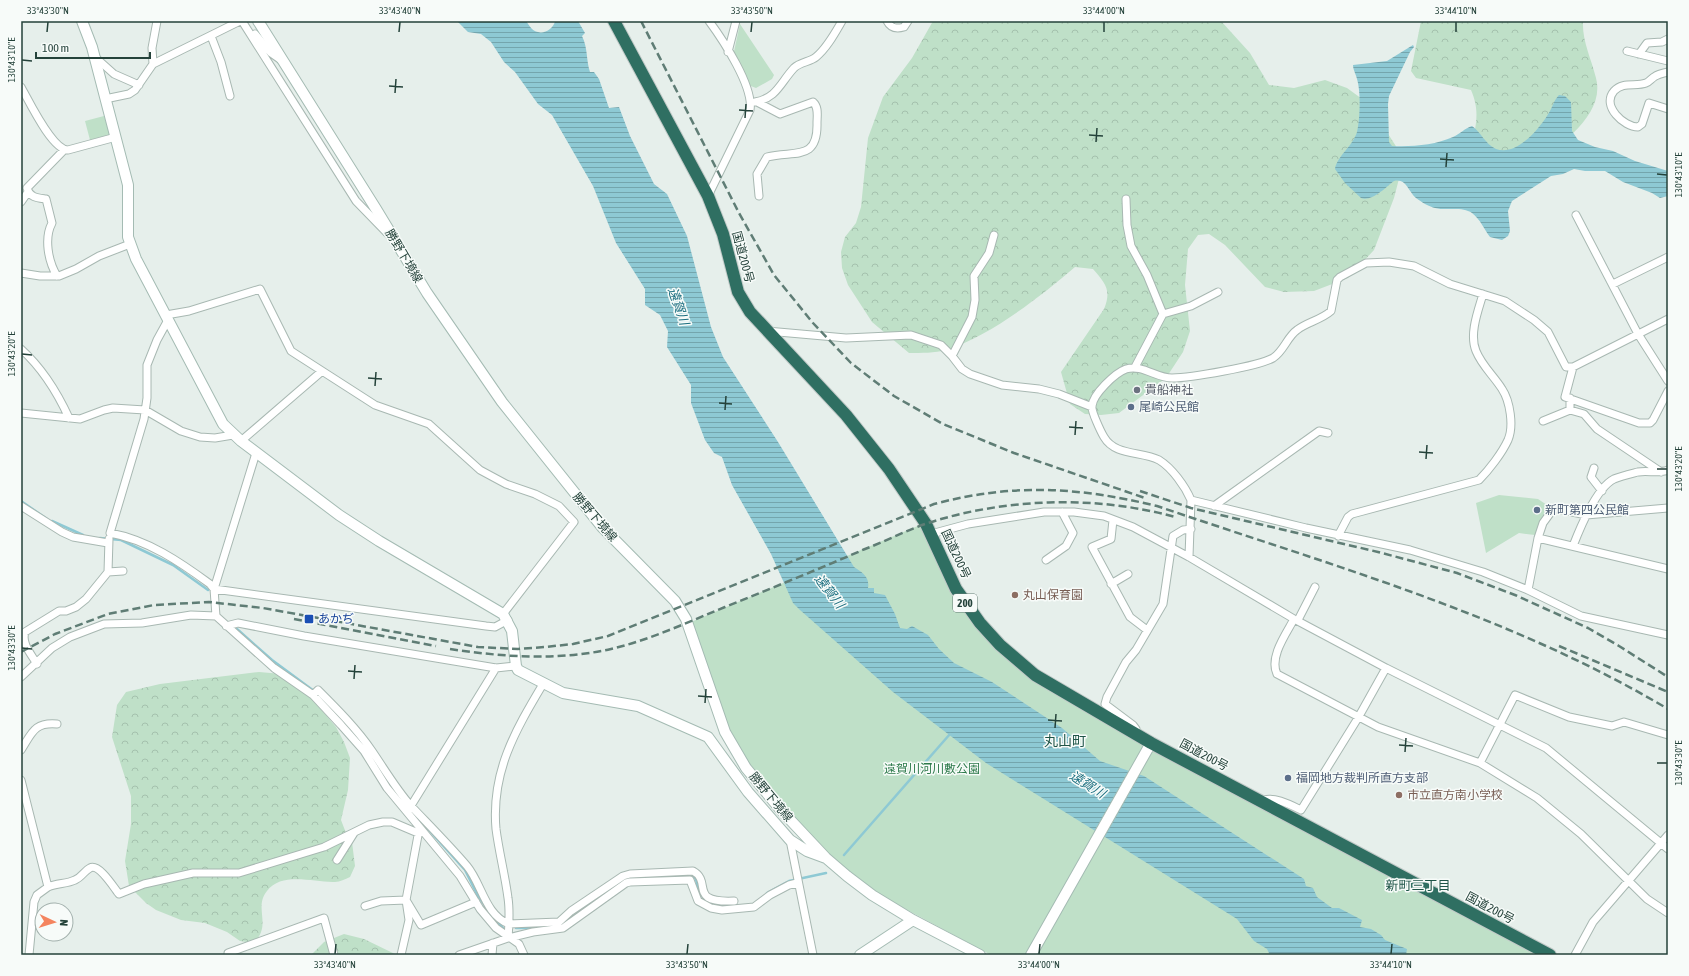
<svg xmlns="http://www.w3.org/2000/svg" width="1689" height="976" font-family="'Asap Condensed','Noto Sans JP',sans-serif">
<style>
.forest{fill:url(#forest-crowns)}
.park{fill:#bfe0c8}
.water{fill:url(#water-rules)}
.lines{fill:none;stroke-linecap:round;stroke-linejoin:round}
.stream{stroke:#8ec9d4;stroke-width:2.5}
.street-casing{stroke:#a8b8b2;stroke-width:9}
.secondary-casing{stroke:#a4bbb3;stroke-width:12}
.highway-casing{stroke:#c2cac8;stroke-width:14}
.street{stroke:#fff;stroke-width:7}
.secondary{stroke:#fff;stroke-width:10}
.highway{stroke:#2f6f62;stroke-width:12}
.rail{stroke:#5f7d75;stroke-width:2.5;stroke-dasharray:8 4;stroke-linecap:butt}
.ticks{fill:none;stroke:#24423a;stroke-width:1.5}
.worship-dot{fill:#6b7280;stroke:#f7fbf9;stroke-width:1.5}
.service-dot{fill:#5c6f8a;stroke:#f7fbf9;stroke-width:1.5}
.education-dot{fill:#8d6e63;stroke:#f7fbf9;stroke-width:1.5}
.transit-dot{fill:#1a4fb4;stroke:#f7fbf9;stroke-width:1.5}
.labels{text-anchor:middle;stroke-width:3;stroke-linejoin:round;paint-order:stroke}
.shield{fill:#f7fbf9;stroke:#637a73;stroke-width:1}
.shield-label{font-size:11px;font-weight:bold;fill:#24423a}
.street-label{font-size:12px;fill:#24423a;stroke:#f7fbf9}
.worship-label{font-size:12px;fill:#5b616d;stroke:#f7fbf9;text-anchor:start}
.service-label{font-size:12px;fill:#4e5e75;stroke:#f7fbf9;text-anchor:start}
.education-label{font-size:12px;fill:#785e54;stroke:#f7fbf9;text-anchor:start}
.transit-label{font-size:12px;fill:#164399;stroke:#f7fbf9;text-anchor:start}
.park-label{font-size:12px;fill:#2d7a4b;stroke:#f7fbf9}
.water-label{font-size:13px;font-style:italic;fill:#1c6f80;stroke:#f7fbf9}
.neighbourhood-label{font-size:13px;fill:#1f5548;stroke:#f7fbf9}
.quarter-label{font-size:14px;fill:#1f5548;stroke:#f7fbf9}
.neatline{fill:none;stroke:#24423a;stroke-width:1.5}
.ticks-label{font-size:10px;text-anchor:middle;fill:#24423a}
</style>
<defs>
<pattern id="forest-crowns" width="20" height="18" patternUnits="userSpaceOnUse"><rect width="20" height="18" fill="#bfe0c8"/><path d="M2 6a3 3 0 1 1 6 0M12 15a3 3 0 1 1 6 0" fill="none" stroke="#a4c1ad"/></pattern>
<pattern id="water-rules" width="6" height="5" patternUnits="userSpaceOnUse"><rect width="6" height="5" fill="#8ec9d4"/><path d="M0 2.5h6" fill="none" stroke="#74a5ad"/></pattern>
</defs>
<rect width="100%" height="100%" fill="#e6efeb"/>
<path class="forest" d="M933 21H1221L1250 53 1269 85 1294 88 1325 80 1347 88 1369 104 1399 151 1401 171 1394 198 1374 250 1348 278 1314 291 1284 292 1265 287 1225 245 1209 234 1198 235 1188 249 1185 285 1190 331 1183 352 1166 378 1119 413 1101 415 1085 414 1070 404 1061 372 1104 309C1112 290 1105 283 1093 269L1075 267C1040 297 990 336 946 350 935 353 921 353 909 353L872 322 848 285 842 268 841 252 845 237 856 223 861 207 868 138 883 97 912 58Z
M1421 21H1583C1582 41 1591 58 1596 78 1606 116 1557 147 1531 166L1471 150C1475 127 1481 113 1471 90L1416 78 1411 71Z
M259 672 282 674 301 686 336 727 344 742 350 758 348 790 341 820 346 833 352 842 355 866 350 877C345 879 340 882 335 882 315 883 282 871 267 891 253 908 273 926 253 943L240 941 227 932 205 923 181 920 156 910 146 903 129 886 125 861 131 824V796L112 737 117 705 126 692 160 684Z
M344 934 364 939 397 955H311L324 942Z"/>
<path class="park" d="M740 24 774 75 772 79 756 88 748 85 733 56Z
M104 116 110 135 90 140 85 121Z
M1499 495 1538 499 1550 507 1535 535 1519 533 1486 553 1476 503Z
M920 525 950 589 976 627 1001 654 1031 678 1155 751 1537 955H991L874 892 840 866 781 806 740 752 726 724 691 622Z"/>
<path class="water" d="M457 21H526C529 25 532 31 538 32 545 34 554 28 555 21H578L585 33 582 36C588 48 586 60 590 72H594L599 79 609 108 619 107 630 136 654 184 667 194 687 236 711 327 723 357 778 442 854 567C862 572 870 577 868 588H874V593L885 595 895 614 900 628 907 629 912 626 928 635 939 649 954 663 992 682 1062 728 1100 761 1144 776 1304 879 1306 886 1313 888 1317 897 1332 908H1339L1362 920 1360 927 1371 929 1381 935 1385 940 1407 949 1406 955H1270L1267 949 1254 941 1237 919 986 763 893 692 800 610 793 603 771 554 732 485 722 457 714 453 705 440 691 403V385L667 347 668 331 660 315 645 305V289L616 243 593 186 552 115 538 104 515 72 504 62 491 42 481 34 468 32Z
M1413 45 1414 47 1410 52 1389 96 1388 104 1389 142 1392 146C1412 147 1435 145 1453 137 1460 134 1465 128 1472 126 1481 132 1485 144 1496 149 1517 157 1541 127 1550 111 1553 106 1554 100 1559 95L1565 96 1571 102 1572 131 1578 140 1595 147 1613 151 1635 161 1668 171V196L1660 198 1652 193 1623 182 1605 171H1585L1574 169 1563 174 1551 176 1512 201 1508 211 1510 231 1508 236 1502 240 1490 237C1484 229 1480 219 1472 213 1462 206 1447 211 1435 208 1430 207 1421 202 1416 198 1408 191 1406 178 1394 181 1386 187 1372 202 1361 198L1345 183 1335 169C1337 156 1353 146 1357 132 1360 119 1361 92 1357 79 1356 74 1353 70 1353 65L1387 61Z"/>
<g class="lines">
<path class="stream" d="M21 501 47 519
M52 521 83 535
M100 538 121 540 173 565 208 590
M237 629 272 660 314 691
M331 708 343 722
M379 769 398 796
M420 820 465 870 478 896 489 911
M844 855 950 734
M674 877 691 876 696 879 700 898 704 901
M767 893 789 881 826 873
M496 920 503 928
M560 926 613 888
M516 928H542"/>
<g class="street-casing">
<path id="street" d="M242 21 356 201 390 236
M887 21C891 29 897 29 904 27L908 21
M255 34 271 53 281 60
M211 36 221 62 230 96
M1627 51 1668 61
M728 52 736 21
M1639 54 1647 43 1662 42 1668 39
M95 57 114 74 139 85
M153 64 152 48 157 21
M1668 72C1663 73 1658 74 1654 77 1651 79 1649 82 1646 83 1636 87 1623 81 1614 91 1601 106 1624 127 1638 127L1642 124 1649 103 1668 109
M21 87C29 101 52 150 68 150L116 137
M105 99 129 94 135 90 153 64 240 21
M755 102C777 98 780 83 794 68 800 62 810 62 816 57 827 48 835 33 842 21
M757 102 780 114 813 102C819 107 817 116 817 123 818 162 794 150 767 157L757 174 759 196
M708 196 750 110C754 87 723 40 709 21
M1126 199 1127 225 1131 246 1147 275 1163 314 1135 367
M21 202 28 192
M1576 215 1638 334 1668 381
M21 273 40 276H59L76 269 99 256 130 244
M57 276C48 261 44 238 52 223L46 199C38 198 30 198 27 188L64 150
M1613 284 1668 257
M1163 314 1191 306 1218 292
M166 315 189 311 260 289 291 351 375 405 429 424 480 470 506 484 535 494 559 506 574 522 503 614
M168 320 157 340 147 365V398L144 419 110 533C148 540 180 562 210 584L214 589 216 616
M767 331 846 338 911 335 941 345 952 356 962 369 970 374 1002 385 1039 389 1059 394 1092 407
M21 349C41 367 58 394 69 418
M952 356 972 317 975 300 974 276 989 253 994 235
M1573 367 1565 397 1639 423H1650L1653 420 1668 391
M1570 398V410L1584 414 1597 429 1661 472
M21 413 80 419 104 410 113 408 145 410 181 431 200 437 215 438 233 435
M1543 421 1570 410
M241 441 321 372
M256 453 214 589 486 626 495 627 508 620
M1594 468 1591 477 1602 491
M1191 500 1306 528 1410 550 1483 572 1528 590 1581 616 1668 635
M21 506 62 532 73 537 108 543
M1214 506 1319 431 1328 433
M1113 520 1111 539 1092 547 1130 617 1147 630
M931 534 968 524 1044 512H1074L1104 516 1133 527 1189 557 1294 619 1386 668 1546 748 1668 849
M1338 536 1348 517 1352 514 1479 480C1489 470 1502 453 1508 440 1514 426 1510 401 1502 389 1494 376 1482 366 1476 351 1469 334 1478 311 1483 294
M1538 538 1668 569
M109 539 108 572 123 571
M1573 546C1580 528 1596 488 1614 479 1621 476 1630 474 1638 472 1648 470 1658 474 1668 470
M1189 557 1191 500C1185 486 1172 468 1159 460 1141 451 1115 456 1104 437 1101 432 1091 411 1092 406 1093 394 1115 373 1126 369 1142 364 1156 378 1172 378 1190 378 1259 366 1273 358 1284 351 1287 337 1297 330 1307 322 1321 320 1331 311L1337 280 1340 277 1366 263 1389 262 1414 266 1450 284 1505 301 1534 320 1548 332 1566 367H1573L1668 319
M1046 560 1066 546 1073 533 1062 512
M1111 584 1128 574
M1528 590 1538 538 1543 523 1554 508 1586 515 1668 508
M1294 619C1286 634 1269 657 1277 674L1378 727 1480 763 1537 798 1581 834 1647 899 1668 913
M1298 620 1315 587
M226 626 238 623 304 636 496 668 516 666
M37 664C31 654 21 643 25 632L59 611H66L76 607 86 599 108 572
M21 677 52 648 70 637 104 624 142 623 191 615 216 616 274 668 313 695 341 725 364 751 387 788 460 876 480 909 496 928 519 944 524 955
M313 695 318 690C337 709 357 729 372 751 385 770 396 789 411 806 430 826 449 845 467 866 482 884 485 915 509 924L559 922 571 911 623 876 630 874 693 871C713 882 687 903 734 901
M1135 733 1136 729 1133 725 1105 704 1107 697 1126 662 1136 650 1163 604 1173 536 1183 530 1191 529
M21 750C32 733 34 722 57 724
M1480 763 1515 695 1569 717 1612 726 1624 722 1668 735
M21 780 48 887C57 883 67 884 75 880 82 877 84 871 90 868 99 863 114 888 119 894L144 884 193 873H239L324 847 369 825 383 822H392L418 833
M1261 801C1272 795 1291 805 1301 810L1358 718 1386 668
M409 809 496 668
M790 840 813 955
M337 860 354 833
M365 906 381 901 406 900 421 925 476 902
M508 938C509 925 510 911 508 898 505 875 499 852 496 829 491 772 515 731 543 684
M29 955 34 902 37 895 48 887
M228 955V953L324 918 334 955
M401 955 409 920 406 900 419 830
M459 955 508 938 533 932 563 928 626 883 630 882 690 880 698 901 711 908 722 910 754 907 770 895 789 885 797 883
M492 955 493 943
M1575 955 1593 922 1668 835"/>
</g>
<g class="secondary-casing">
<path id="secondary" d="M82 21 92 47 128 185V237L136 259 223 424 241 441 339 515 379 541 503 614 512 631 516 666 518 670 563 693 638 706 708 737 748 792 790 840 807 851 826 858
M258 21 376 209 427 293 502 402 602 527 675 601 686 619 725 732 746 768 780 809 826 858 847 876 872 895 913 920 980 955
M860 955 913 920
M1031 955 1151 743"/>
</g>
<g class="highway-casing">
<path id="highway" d="M614 21 708 196 723 234 738 292 750 312 846 415 889 469 926 524 956 589 980 623 1000 645 1035 675 1151 743 1550 955"/>
</g>
<use href="#street" class="street"/>
<use href="#secondary" class="secondary"/>
<use href="#highway" class="highway"/>
<path class="rail" d="M641 21 739 213 774 275 813 323 851 363 894 396 943 424 1014 453 1145 498
M1140 491 1191 508 1378 552 1457 573 1515 595 1588 628 1619 646 1668 677
M294 619 436 646
M1559 646 1668 692
M450 649C504 657 557 661 611 649 650 640 688 622 725 607 772 588 819 569 865 549 886 541 907 530 928 523 1006 498 1096 495 1175 517
M21 652 55 634 108 614 154 605 209 602 263 608 478 647 518 649 545 647 573 644 608 636 934 504C1014 483 1078 487 1157 506 1330 565 1510 615 1668 709"/>
</g>
<path class="ticks" d="M47 32 48 22M399 32 400 22M751 32 752 22M1104 32V22M1456 32V22M22 60 32 61M389 86 403 87M395 93 396 79M739 110 753 111M745 118 746 104M1089 135 1103 136M1096 142 1097 128M1440 159 1454 160M1446 167 1447 153M1657 174 1667 175M22 354 32 355M368 378 382 379M375 386 376 372M719 403 732 404M725 410 726 396M1069 427 1083 428M1075 435 1076 421M1419 452 1433 453M1426 459 1427 445M1657 469H1667M22 648 32 649M348 671 362 672M354 679 355 665M698 696 712 697M705 703 706 689M1048 720 1062 721M1055 728 1056 714M1399 745 1413 746M1405 752 1406 738M1657 763H1667M335 954 336 944M687 954 688 944M1039 954 1040 944M1391 954 1392 944"/>
<circle class="worship-dot" cx="1137" cy="390" r="4"/>
<g class="service-dot">
<circle cx="1131" cy="407" r="4"/>
<circle cx="1537" cy="510" r="4"/>
<circle cx="1288" cy="778" r="4"/>
</g>
<g class="education-dot">
<circle cx="1015" cy="595" r="4"/>
<circle cx="1399" cy="795" r="4"/>
</g>
<rect class="transit-dot" x="304" y="614" width="10" height="10" rx="2"/>
<g class="labels">
<rect class="shield" x="953" y="594" width="24" height="18" rx="3"/>
<g class="shield-label">
<text x="965" y="607">200</text>
</g>
<g class="street-label">
<text transform="translate(404 256) rotate(59)" y="4">勝野下境線</text>
<text transform="translate(743 257) rotate(75)" y="4">国道200号</text>
<text transform="translate(595 517) rotate(49)" y="4">勝野下境線</text>
<text transform="translate(956 554) rotate(65)" y="4">国道200号</text>
<text transform="translate(1204 755) rotate(28)" y="4">国道200号</text>
<text transform="translate(771 797) rotate(50)" y="4">勝野下境線</text>
<text transform="translate(1490 908) rotate(28)" y="4">国道200号</text>
</g>
<g class="worship-label">
<text x="1145" y="394">貴船神社</text>
</g>
<g class="service-label">
<text x="1139" y="411">尾崎公民館</text>
<text x="1545" y="514">新町第四公民館</text>
<text x="1296" y="782">福岡地方裁判所直方支部</text>
</g>
<g class="education-label">
<text x="1023" y="599">丸山保育園</text>
<text x="1407" y="799">市立直方南小学校</text>
</g>
<g class="transit-label">
<text x="318" y="623">あかぢ</text>
</g>
<g class="park-label">
<text x="932" y="773">遠賀川河川敷公園</text>
</g>
<g class="water-label">
<text transform="translate(679 306) rotate(71)" y="5">遠賀川</text>
<text transform="translate(830 591) rotate(52)" y="5">遠賀川</text>
<text transform="translate(1088 784) rotate(32)" y="5">遠賀川</text>
</g>
<g class="neighbourhood-label">
<text x="1418" y="890">新町三丁目</text>
</g>
<g class="quarter-label">
<text x="1065" y="746">丸山町</text>
</g>
</g>
<rect width="1689" height="976" fill="none" stroke="#f7fbf9" stroke-width="44"/>
<g transform="translate(54 922) rotate(94)"><circle r="19" fill="#f7fbf9" stroke="#a3b1ad"/>
<path d="M0-3L7 15L0 10L-7 15Z" fill="#f4845f"/>
<text y="-6" font-size="11" font-weight="bold" text-anchor="middle" fill="#24423a">N</text>
</g>
<path d="M36 52v6h114v-6" fill="none" stroke="#24423a" stroke-width="2"/>
<text x="42" y="52" font-size="12" fill="#24423a" stroke="#f7fbf9" stroke-width="3" paint-order="stroke">100 m</text>
<rect x="22" y="22" width="1645" height="932" class="neatline"/>
<g class="ticks-label">
<text x="48" y="14">33°43'30"N</text>
<text x="400" y="14">33°43'40"N</text>
<text x="752" y="14">33°43'50"N</text>
<text x="1104" y="14">33°44'00"N</text>
<text x="1456" y="14">33°44'10"N</text>
<text transform="translate(11 60) rotate(-90)" y="4">130°43'10"E</text>
<text transform="translate(1678 175) rotate(-90)" y="4">130°43'10"E</text>
<text transform="translate(11 354) rotate(-90)" y="4">130°43'20"E</text>
<text transform="translate(1678 469) rotate(-90)" y="4">130°43'20"E</text>
<text transform="translate(11 648) rotate(-90)" y="4">130°43'30"E</text>
<text transform="translate(1678 763) rotate(-90)" y="4">130°43'30"E</text>
<text x="335" y="968">33°43'40"N</text>
<text x="687" y="968">33°43'50"N</text>
<text x="1039" y="968">33°44'00"N</text>
<text x="1391" y="968">33°44'10"N</text>
</g>
</svg>
